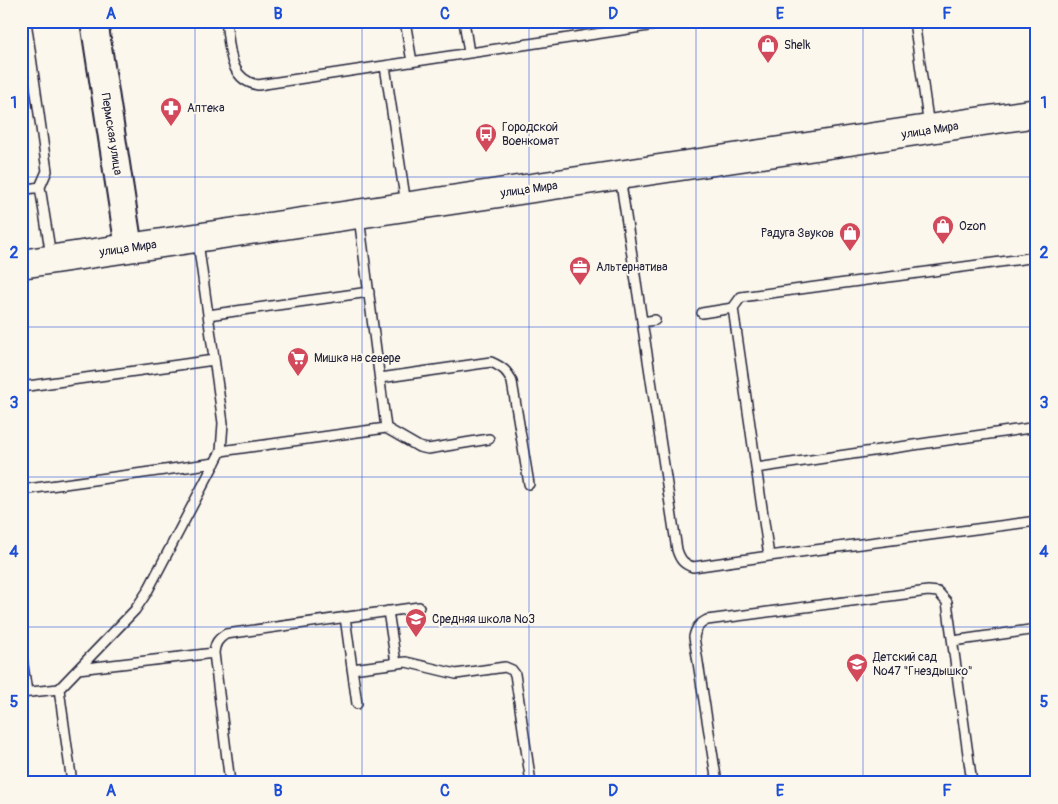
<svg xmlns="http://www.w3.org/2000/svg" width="1058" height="804" font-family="Pangolin,sans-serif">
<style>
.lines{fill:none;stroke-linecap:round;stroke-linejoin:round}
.lane-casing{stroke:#22223b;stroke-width:12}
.secondary-casing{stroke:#22223b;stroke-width:30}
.primary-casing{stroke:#22223b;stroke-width:31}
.lane{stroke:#fbf7ec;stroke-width:9}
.secondary{stroke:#fbf7ec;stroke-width:26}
.primary{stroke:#fbf7ec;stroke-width:28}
.grid{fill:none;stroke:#1d4ed8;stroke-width:1;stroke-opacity:0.55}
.labels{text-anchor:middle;stroke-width:4;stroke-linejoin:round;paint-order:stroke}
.poi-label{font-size:12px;fill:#22223b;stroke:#fbf7ec;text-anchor:start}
.street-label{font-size:12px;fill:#22223b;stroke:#fbf7ec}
.neatline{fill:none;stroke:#1d4ed8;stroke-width:2}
.grid-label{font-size:16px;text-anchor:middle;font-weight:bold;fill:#1d4ed8}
</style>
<rect width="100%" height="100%" fill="#fbf7ec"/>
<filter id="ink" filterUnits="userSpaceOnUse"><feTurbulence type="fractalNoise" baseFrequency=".02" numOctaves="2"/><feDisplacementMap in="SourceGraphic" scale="10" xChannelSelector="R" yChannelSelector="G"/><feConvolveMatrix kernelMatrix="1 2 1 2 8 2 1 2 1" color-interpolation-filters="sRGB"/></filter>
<g filter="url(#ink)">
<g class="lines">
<g class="lane-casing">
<path id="lane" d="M226 21C230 47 228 80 258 85L681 21
M405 21 412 62
M464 21 469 53
M914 21 929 127
M385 66 406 204
M620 177 677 550C680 559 683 564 693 567L769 556
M40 187 51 256
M21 190 40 187 47 171 26 21
M359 217 386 428
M733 308 769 556 1037 521
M702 313 733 308 741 297 1037 257
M208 315 369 292
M642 322 655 320
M380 378 491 362C502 367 508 371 512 382L529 484
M21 387 214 360
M221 451 386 428 419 447 428 449 489 439
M756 468 1037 427
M21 490 215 463
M388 611 396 663
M345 617 357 704
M953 641 1037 629
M21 652 27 692
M78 669 214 653
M352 669 406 662 456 674 505 667 512 670 515 674 531 783
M59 689 72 783
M21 693 59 689 135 610 147 592 221 451 223 423 198 242
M230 783 214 653C215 643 218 639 226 634L419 607
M717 783 694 637C696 628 699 624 707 620L928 591 938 592 947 602 972 783"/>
</g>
<g class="secondary-casing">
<path id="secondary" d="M94 21 129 248"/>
</g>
<g class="primary-casing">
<path id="primary" d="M21 264 1037 113"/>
</g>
<use href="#lane" class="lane"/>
<use href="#secondary" class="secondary"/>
<use href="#primary" class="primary"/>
</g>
</g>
<path class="grid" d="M195 21V783M362 21V783M529 21V783M696 21V783M863 21V783M21 177H1037M21 327H1037M21 477H1037M21 627H1037"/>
<defs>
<g id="shop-pin" transform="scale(1.125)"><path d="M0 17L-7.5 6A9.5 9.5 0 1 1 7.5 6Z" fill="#d1495b" stroke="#fbf7ec"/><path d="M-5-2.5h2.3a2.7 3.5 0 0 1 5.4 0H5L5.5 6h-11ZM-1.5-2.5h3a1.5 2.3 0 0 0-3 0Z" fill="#fff"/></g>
<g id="pharmacy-pin" transform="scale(1.125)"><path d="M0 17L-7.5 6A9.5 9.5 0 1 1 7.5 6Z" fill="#d1495b" stroke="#fbf7ec"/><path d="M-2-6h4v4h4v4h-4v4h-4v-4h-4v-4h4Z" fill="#fff"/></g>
<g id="bus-pin" transform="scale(1.125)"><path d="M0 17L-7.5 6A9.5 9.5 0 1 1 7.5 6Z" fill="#d1495b" stroke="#fbf7ec"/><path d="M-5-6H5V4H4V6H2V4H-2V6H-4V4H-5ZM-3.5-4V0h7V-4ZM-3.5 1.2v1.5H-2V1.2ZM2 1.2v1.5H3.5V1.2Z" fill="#fff"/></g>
<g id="office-pin" transform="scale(1.125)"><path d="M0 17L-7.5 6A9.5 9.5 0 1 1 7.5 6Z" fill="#d1495b" stroke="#fbf7ec"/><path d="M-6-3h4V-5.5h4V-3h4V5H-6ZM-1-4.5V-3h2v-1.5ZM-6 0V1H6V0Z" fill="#fff"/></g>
<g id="supermarket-pin" transform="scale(1.125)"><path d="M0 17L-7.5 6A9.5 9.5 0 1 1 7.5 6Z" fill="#d1495b" stroke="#fbf7ec"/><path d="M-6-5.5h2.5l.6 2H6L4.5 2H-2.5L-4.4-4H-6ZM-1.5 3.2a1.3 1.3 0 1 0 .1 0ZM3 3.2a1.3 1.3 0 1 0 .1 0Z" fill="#fff"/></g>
<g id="school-pin" transform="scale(1.125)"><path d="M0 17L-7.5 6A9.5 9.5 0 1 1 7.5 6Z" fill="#d1495b" stroke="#fbf7ec"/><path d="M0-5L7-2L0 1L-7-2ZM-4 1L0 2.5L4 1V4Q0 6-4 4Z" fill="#fff"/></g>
</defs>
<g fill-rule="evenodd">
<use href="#shop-pin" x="768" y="45"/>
<use href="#pharmacy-pin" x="171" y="108"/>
<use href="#bus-pin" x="486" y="134"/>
<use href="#shop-pin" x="943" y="226"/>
<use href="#shop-pin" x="850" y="233"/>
<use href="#office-pin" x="580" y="267"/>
<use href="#supermarket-pin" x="298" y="358"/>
<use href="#school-pin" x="416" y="619"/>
<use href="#school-pin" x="857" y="664"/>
</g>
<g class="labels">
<g class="poi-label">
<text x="784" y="49">Shelk</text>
<text x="187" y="112">Аптека</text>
<text x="502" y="131">Городской<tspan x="502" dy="14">Военкомат</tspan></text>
<text x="959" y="230">Ozon</text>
<text x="834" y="237" text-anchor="end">Радуга Звуков</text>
<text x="596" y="271">Альтернатива</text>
<text x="314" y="362">Мишка на севере</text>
<text x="432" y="623">Средняя школа №3</text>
<text x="873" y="661">Детский сад<tspan x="873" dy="14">№47 "Гнездышко"</tspan></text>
</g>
<g class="street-label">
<text transform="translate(930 130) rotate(-9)" y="4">улица Мира</text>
<text transform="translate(112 134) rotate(81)" y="4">Пермская улица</text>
<text transform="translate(529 189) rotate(-8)" y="4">улица Мира</text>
<text transform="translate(128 248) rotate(-8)" y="4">улица Мира</text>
</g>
</g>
<rect width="1058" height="804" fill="none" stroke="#fbf7ec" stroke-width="55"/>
<rect x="28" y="28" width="1002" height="748" class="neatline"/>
<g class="grid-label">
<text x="111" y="19">A</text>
<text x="278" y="19">B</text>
<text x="445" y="19">C</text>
<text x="613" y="19">D</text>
<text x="780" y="19">E</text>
<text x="947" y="19">F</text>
<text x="14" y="108">1</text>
<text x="1044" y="108">1</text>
<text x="14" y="258">2</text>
<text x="1044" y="258">2</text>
<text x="14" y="408">3</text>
<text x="1044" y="408">3</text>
<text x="14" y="557">4</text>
<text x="1044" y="557">4</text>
<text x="14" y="707">5</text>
<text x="1044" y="707">5</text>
<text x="111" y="796">A</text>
<text x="278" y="796">B</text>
<text x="445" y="796">C</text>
<text x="613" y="796">D</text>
<text x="780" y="796">E</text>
<text x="947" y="796">F</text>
</g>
</svg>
